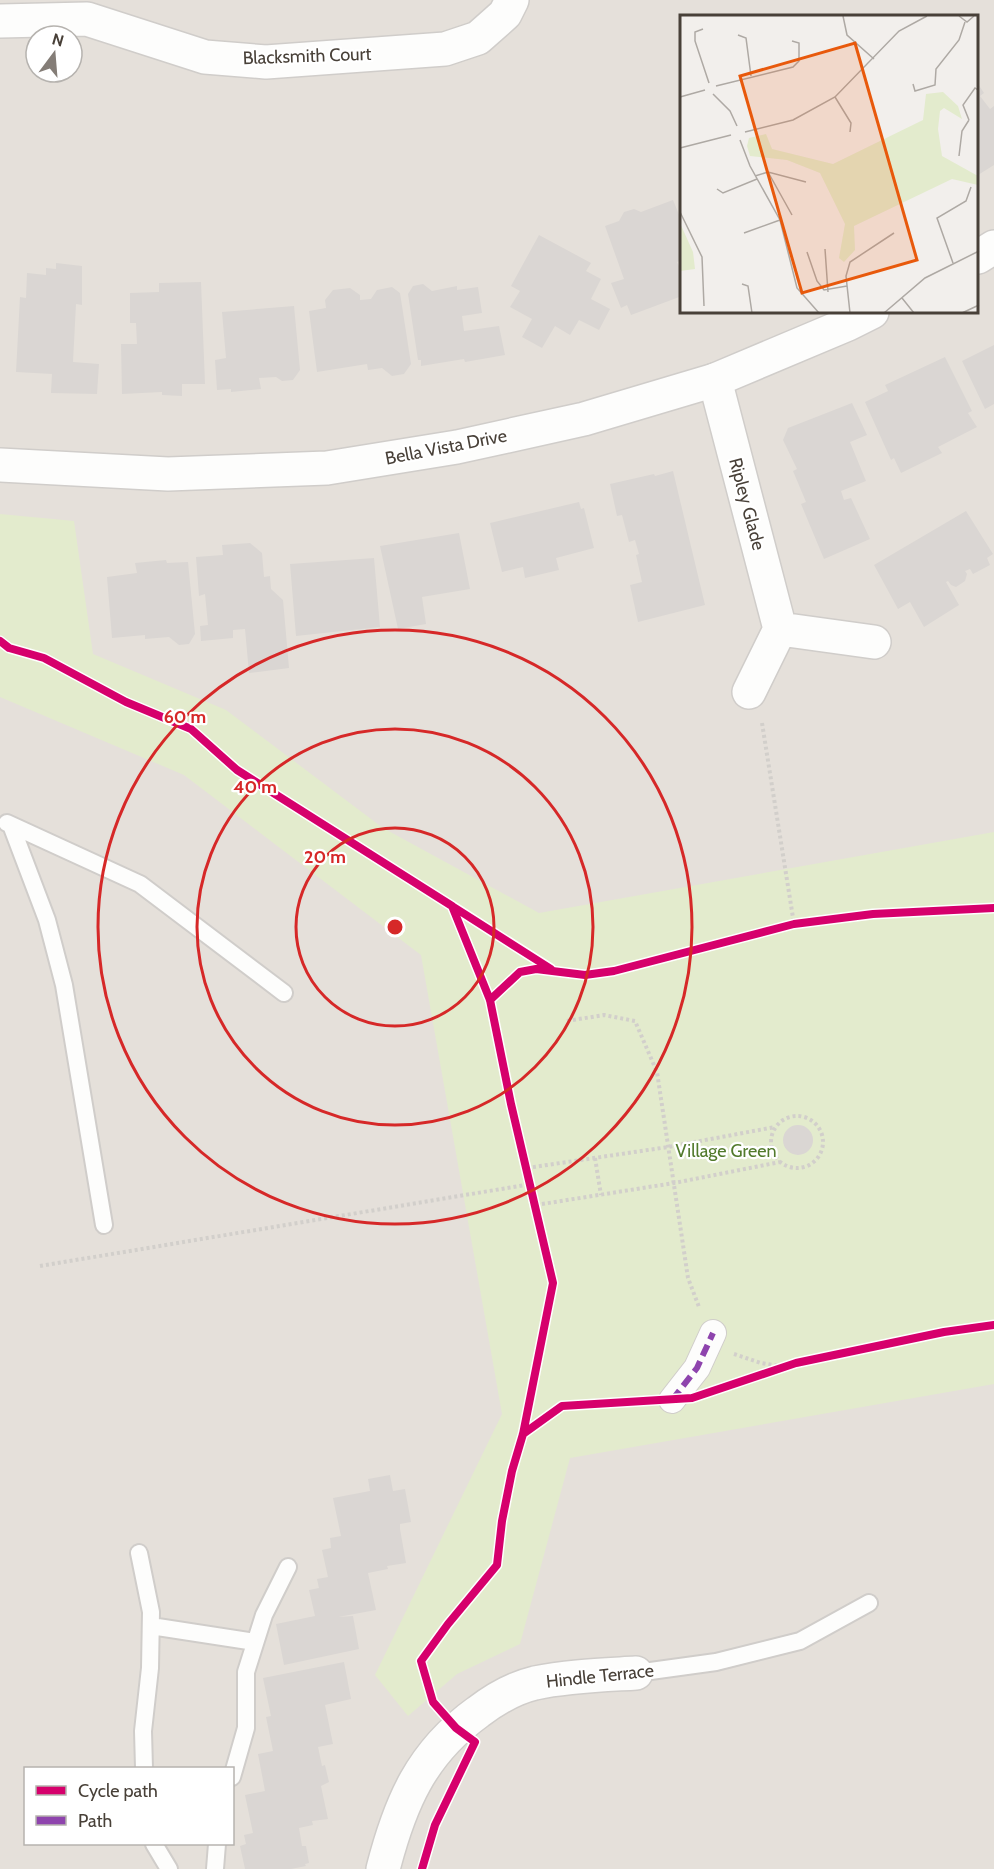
<svg xmlns="http://www.w3.org/2000/svg" width="994" height="1869" font-family="Cabin,sans-serif">
<style>
.residential{fill:#e5e0da;fill-rule:evenodd}
.green{fill:#e3ebcd}
.building{fill:#dad6d3}
.lines{fill:none;stroke-linecap:round;stroke-linejoin:round}
.service-casing{stroke:#d0cdca;stroke-width:20}
.pedestrian-casing{stroke:#d0cdca;stroke-width:28}
.minor-casing{stroke:#d0cdca;stroke-width:36}
.tertiary-casing{stroke:#d0cdca;stroke-width:36}
.path{stroke:#d2cfcb;stroke-width:4;stroke-dasharray:3 3;stroke-linecap:butt}
.service{stroke:#fdfdfc;stroke-width:16}
.pedestrian{stroke:#fdfdfc;stroke-width:26}
.minor{stroke:#fdfdfc;stroke-width:33}
.tertiary{stroke:#fdfdfc;stroke-width:33}
.quiet{stroke:#8e44ad;stroke-width:6;stroke-dasharray:12 6;stroke-linecap:butt}
.cycleway-casing{stroke:#fff;stroke-width:11}
.cycleway{stroke:#d6006c;stroke-width:8}
.ring{fill:none;stroke:#d62828;stroke-width:3}
.labels{text-anchor:middle;stroke-width:4.5;stroke-linejoin:round;paint-order:stroke}
.street-label{font-size:18px;fill:#484038;stroke:#fff}
.park-label{font-size:18px;fill:#527a2c;stroke:#fff}
.inset-road{fill:none;stroke:#aea9a4;stroke-width:1.5}
.view{fill:#e8590c;fill-opacity:0.15;stroke:#e8590c;stroke-width:3}
.inset-edge{fill:none;stroke:#484038;stroke-width:3}
.centre{fill:#d62828;stroke:#fff;stroke-width:3}
.ring-label{font-size:18px;text-anchor:middle;font-weight:bold;fill:#d62828;stroke:#fff;stroke-width:4.5;stroke-linejoin:round;paint-order:stroke}
</style>
<rect width="100%" height="100%" fill="#f2efec"/>
<path class="residential" d="M0 0H994V1869H0ZM682 16H978V312H682ZM36 36H72V72H36ZM26 1768H232V1844H26Z"/>
<path class="green" d="M0 514 74 521 93 654 226 710 383 828 539 913 994 832V1384L570 1458 520 1644 457 1674 408 1716 375 1675 502 1414 421 955 184 775 0 697Z"/>
<path class="building" d="M978 84 984 93 980 96 990 109 994 106V165L978 175Z
M673 200 682 222V260L677 262 682 272V296L631 315 627 305 621 308 611 283 624 279 605 226 619 221 624 212 634 209 641 212Z
M539 235 591 263 586 271 601 279 591 299 610 309 599 330 579 320 570 335 555 326 542 348 522 337 532 319 510 307 520 291 511 286Z
M56 263 82 266V305L76 304 73 362 99 364 97 394 51 393 52 374 16 372 20 297 26 298 27 273 46 275V268L56 269Z
M201 282 205 384H182V396L162 395V392L122 394 121 344H137L136 323H130V293L159 292V283Z
M423 284 432 291 457 286V290L478 287 482 313 462 316 464 331 499 326 505 355 465 362 464 359 421 366V360H418L408 294 413 286Z
M392 287 400 293 411 364 404 374 392 376 382 368 368 370 367 364 317 372 309 311 326 308 325 300 333 290 350 288 360 295V300L371 299 377 290Z
M294 306 300 370 293 380 282 381 276 377 259 378 261 389 231 392V389L217 390 215 360 226 358 222 312Z
M994 345V404L985 409 962 361Z
M945 357 972 411 968 413 977 427 938 447 942 453 901 473 894 458 891 460 865 402 888 391 885 385Z
M852 403 867 435 850 442 866 481 841 491 844 500 851 498 870 539 824 559 801 504 806 502 793 471 797 469 783 440 788 428Z
M673 471 705 605 638 622 630 585 642 582 636 555 639 554 635 540 629 542 622 515 617 516 610 484 654 474 655 476Z
M579 502 581 509 584 508 594 548 556 558 559 570 525 578 523 567 502 572 490 523Z
M966 511 993 554 987 558 990 565 973 574 970 569 965 571 967 574 965 581 956 587 951 585 948 581 946 582 959 605 924 627 910 602 898 609 874 565Z
M459 533 470 589 422 597 426 624 398 629 380 546Z
M250 543 262 553 264 577 270 576 271 589 283 600 289 668 249 673 245 629 233 630V638L201 641 200 626 208 625 205 594 199 596 196 557 223 555 222 545Z
M374 558 380 627 296 636 290 564Z
M166 560 167 563 188 562 195 634 189 644 179 645 169 637 145 639V635L112 638 107 577 137 573 135 563Z
M783 1140a15 15 0 1 1 30 0a15 15 0 1 1-30 0Z
M390 1475 393 1491 405 1489 411 1522 400 1524V1529L406 1563 387 1566 388 1569 368 1573 376 1610 338 1617 353 1616 359 1649 284 1665 276 1624 315 1616 309 1590 319 1588 317 1579 328 1577 322 1550 331 1548 330 1538 341 1536 333 1498 370 1491 368 1479Z
M344 1662 351 1699 325 1705 333 1744 318 1747 322 1766 325 1765 329 1782 321 1786 328 1819 312 1821 313 1825 299 1828 302 1846H306L309 1863 305 1864 306 1866 291 1869H245L240 1846 246 1844 244 1835 253 1833 245 1795 265 1791 258 1754 273 1751 266 1717 271 1716 263 1678Z"/>
<g class="lines">
<g class="service-casing">
<path id="service" d="M7 823 140 884 284 993
M11 825 47 920 64 985 104 1225
M139 1553 151 1612 150 1668 143 1731 144 1768
M151 1626 255 1642
M636 1673 716 1662 800 1641 869 1603
M232 1777 246 1728V1672L264 1615 288 1567
M154 1844 169 1869
M215 1869 217 1844"/>
</g>
<g class="pedestrian-casing">
<path id="pedestrian" d="M672 1400 697 1368 713 1333"/>
</g>
<g class="minor-casing">
<path id="minor" d="M0 21 87 19 205 57 266 62 445 49 478 38 505 14 512 0
M715 380 780 629 749 692
M780 629 874 642
M383 1869C400 1803 421 1753 478 1712 495 1699 514 1688 535 1683 568 1676 603 1675 636 1673"/>
</g>
<g class="tertiary-casing">
<path id="tertiary" d="M978 257 994 247
M0 465 168 474 327 468 457 447 584 419 715 380 848 324 872 312"/>
</g>
<path class="path" d="M762 723 794 924
M567 1021 604 1015 635 1021 657 1072 688 1278 699 1307
M771 1142a26 26 0 1 1 52 0a26 26 0 1 1-52 0Z
M595 1158 601 1195
M527 1168 668 1147 775 1127
M536 1205 674 1183 780 1162
M40 1266 531 1184
M734 1354 761 1363 785 1367"/>
<use href="#service" class="service"/>
<use href="#pedestrian" class="pedestrian"/>
<use href="#minor" class="minor"/>
<use href="#tertiary" class="tertiary"/>
<path class="quiet" d="M672 1400 697 1368 713 1333"/>
<g class="cycleway-casing">
<path id="cycleway" d="M0 641 9 648 44 658 126 702 191 729 237 770 452 906 490 1000 511 1104 553 1283 523 1434 512 1471 502 1521 497 1565 448 1624 421 1661 433 1702 456 1728 475 1742 435 1825 422 1869
M452 906 551 969
M490 1000 520 972 536 969 585 975 614 971 794 924 873 914 994 908
M523 1434 562 1406 692 1398 796 1363 944 1332 994 1325"/>
</g>
<use href="#cycleway" class="cycleway"/>
</g>
<g class="ring">
<circle cx="395" cy="927" r="99"/>
<circle cx="395" cy="927" r="198"/>
<circle cx="395" cy="927" r="297"/>
</g>
<g class="labels">
<g class="street-label">
<text transform="translate(307 56) rotate(-2)" y="6">Blacksmith Court</text>
<text transform="translate(446 447) rotate(-11)" y="6">Bella Vista Drive</text>
<text transform="translate(747 504) rotate(75)" y="6">Ripley Glade</text>
<text transform="translate(600 1676) rotate(-6)" y="6">Hindle Terrace</text>
</g>
<g class="park-label">
<text x="726" y="1157">Village Green</text>
</g>
</g>
<g transform="translate(680 15)">
<rect width="298" height="298" fill="#f2efec"/>
<path d="M263 77 278 91 282 104 264 93 260 96 258 114 262 141 298 161V170L272 164 174 211 175 235 164 247 159 243 165 209 140 158 107 145 70 141 67 131 69 123 86 119 92 134 153 149 243 105 246 79ZM0 208 13 237 15 254 0 256Z" fill="#e3ebcd"/>
<path class="inset-road" d="M163 1 167 20 194 44M279 1 287 7 294 1M23 14 15 17V26L29 68M58 20 66 23 71 61M233 69 235 76 255 70 256 54 279 25 285 7M36 71 113 52 119 46V28L112 26M33 79 50 96 57 111M0 82 25 75M155 82 171 108 170 117M289 105 283 90 295 73 298 75M65 117 113 105 155 82 219 16 247 1M60 125 70 151 100 205 117 273 139 298M0 133 51 120M279 141 282 116 289 105M88 157 112 200M75 161 88 157 126 167M37 174 43 178 77 164M0 197 22 242 24 291M64 218 100 205M145 234 148 277M127 237 137 266 144 275 167 271M273 248 257 203 286 186 291 172M62 269 68 271 72 298M222 283 234 298M170 298 166 261 170 247 214 218M204 298 245 263 299 236M282 298 299 290"/>
<path class="view" d="M175 28 237 245 122 278 60 61Z"/>
<rect width="298" height="298" class="inset-edge"/>
</g>
<circle cx="395" cy="927" r="9" class="centre"/>
<g class="ring-label">
<text x="185" y="723">60 m</text>
<text x="255" y="793">40 m</text>
<text x="325" y="863">20 m</text>
</g>
<rect x="24" y="1767" width="210" height="78" fill="#ffffff" stroke="#b6b3af" stroke-width="1.5"/>
<rect x="36" y="1786" width="30" height="9" fill="#d6006c" stroke="#b6b3af" stroke-width="1.5"/>
<text x="78" y="1797" font-size="18" fill="#484038">Cycle path</text>
<rect x="36" y="1816" width="30" height="9" fill="#8e44ad" stroke="#b6b3af" stroke-width="1.5"/>
<text x="78" y="1827" font-size="18" fill="#484038">Path</text>
<g transform="translate(54 54) rotate(16)"><circle r="28" fill="#ffffff" stroke="#b6b3af" stroke-width="1.5"/>
<path d="M0-4.5L10 22L0 15L-10 22Z" fill="#847d77"/>
<text y="-9" font-size="16" font-weight="bold" text-anchor="middle" fill="#484038">N</text>
</g>
</svg>
